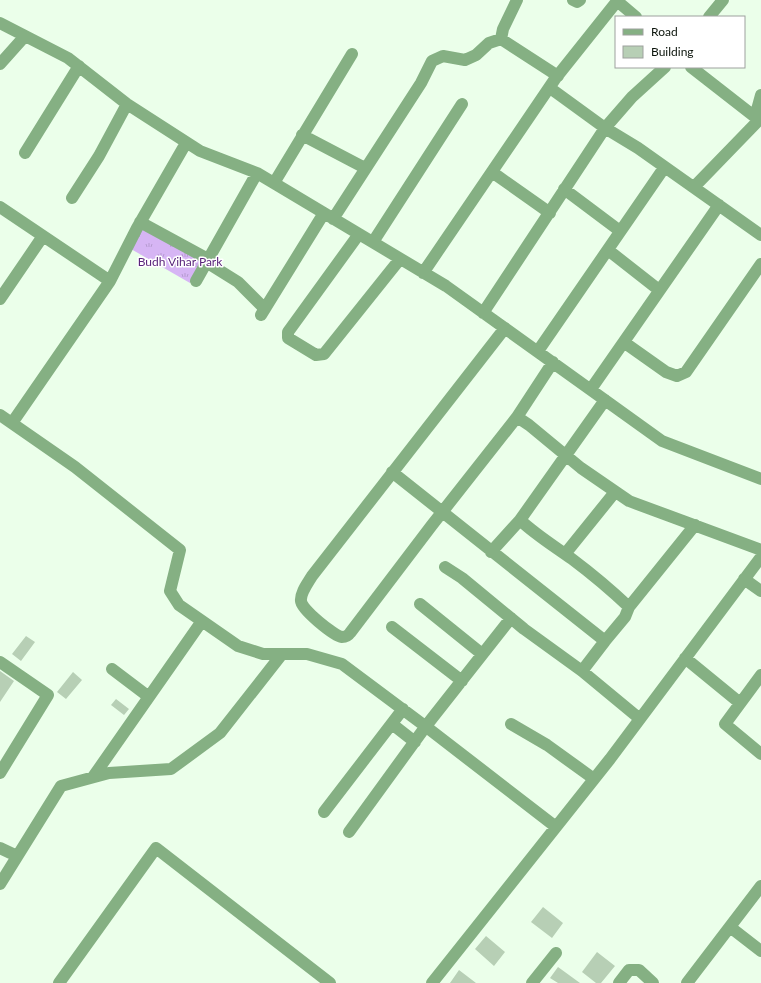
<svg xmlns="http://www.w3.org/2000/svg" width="761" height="983" font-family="Lato,sans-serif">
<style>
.park{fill:url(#park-tufts)}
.building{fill:#b7cfb5}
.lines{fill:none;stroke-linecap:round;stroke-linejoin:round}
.minor{stroke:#85b083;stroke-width:12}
.labels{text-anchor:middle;stroke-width:3;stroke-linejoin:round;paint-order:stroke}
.park-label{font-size:12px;fill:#5a257c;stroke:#fff}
</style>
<defs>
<pattern id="park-tufts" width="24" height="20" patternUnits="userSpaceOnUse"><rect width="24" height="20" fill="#d6b5f4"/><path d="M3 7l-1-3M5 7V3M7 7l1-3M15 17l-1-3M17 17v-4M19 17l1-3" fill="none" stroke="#b69bd0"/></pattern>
</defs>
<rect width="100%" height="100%" fill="#ebffea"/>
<path class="park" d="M139 224 203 260 190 283 131 249Z"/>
<path class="building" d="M26 636 35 642 21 661 12 654Z
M0 671 14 681 0 702Z
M73 672 82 680 66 699 57 692Z
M116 699 129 709 124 715 111 705Z
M543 907 563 923 552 938 531 922Z
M486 936 505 952 494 966 475 949Z
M597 952 615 966 601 983H596L582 972Z
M558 967 580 983H558L550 978Z
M459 970 476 983H450Z"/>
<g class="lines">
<path class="minor" d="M573 0 577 2 580 0
M617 1 636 17
M709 17 723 0
M0 23 68 58 127 104 200 151 257 173 446 286 662 441 761 479
M501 39 503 29 517 0
M0 64 25 36
M691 67 759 120 694 187
M550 88 605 128 638 148 761 235
M755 117 761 95
M302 135 365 168
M25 153 79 66
M492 172 550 213
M274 183 352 54
M564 189 620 231
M72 198 99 156 127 104
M0 207 110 281 12 423
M333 219 421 83 432 61 443 56 465 60 476 55 489 43 501 39 558 76
M140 222 208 259
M359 234 288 332V338L316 355 324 354 400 259
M373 242 462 104
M608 250 659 290
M206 262 238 282 265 309
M423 273 555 79 618 0
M110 281 137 228 186 143
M196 281 257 173
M0 299 43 236
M483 313 605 128 632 97 665 67
M261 315 324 213
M505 328 312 576C308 583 300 593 301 601 301 609 334 636 342 637 346 637 348 636 350 633L432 525 517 417
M625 343 666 372 677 376 686 372 761 264
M538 351 664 168
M553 362 517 417 529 425 581 468 629 501 761 550
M591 389 719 205
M605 400 520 520C536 535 554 546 572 559 592 574 611 590 629 607L695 525
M0 415 75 467 180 550 170 591 179 605 238 646 263 654H307L342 664 429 729 556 827
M392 472 605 641 625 617 629 607
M491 552 520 520
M565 554 615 492
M445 567 462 578 524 629 582 671 640 719
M744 579 761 591
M420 604 482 654
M392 627 462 681
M685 658 740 703
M0 662 48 695 0 773
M112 669 149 697
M582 671 605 641
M761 675 725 724 761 754
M392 724 415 742
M511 724 547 745 594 779
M93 777 202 621
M324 812 403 709
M349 832 426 726 511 618
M0 848 17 856
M0 884 61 786 109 773 171 769 220 733 282 654
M730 927 761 951
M59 983 156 848 330 983
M432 983 610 759 761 557
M532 983 556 953
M619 983 629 970H639L653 983
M687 983 761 886"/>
</g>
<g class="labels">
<g class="park-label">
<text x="180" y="266">Budh Vihar Park</text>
</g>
</g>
<rect x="615" y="16" width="130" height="52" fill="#ffffff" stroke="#9ea19e"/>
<rect x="623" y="29" width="20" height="6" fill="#85b083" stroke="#9ea19e"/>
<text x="651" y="36" font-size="12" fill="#0c150c">Road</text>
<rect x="623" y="46" width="20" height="12" fill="#b7cfb5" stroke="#9ea19e"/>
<text x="651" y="56" font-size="12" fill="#0c150c">Building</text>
</svg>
